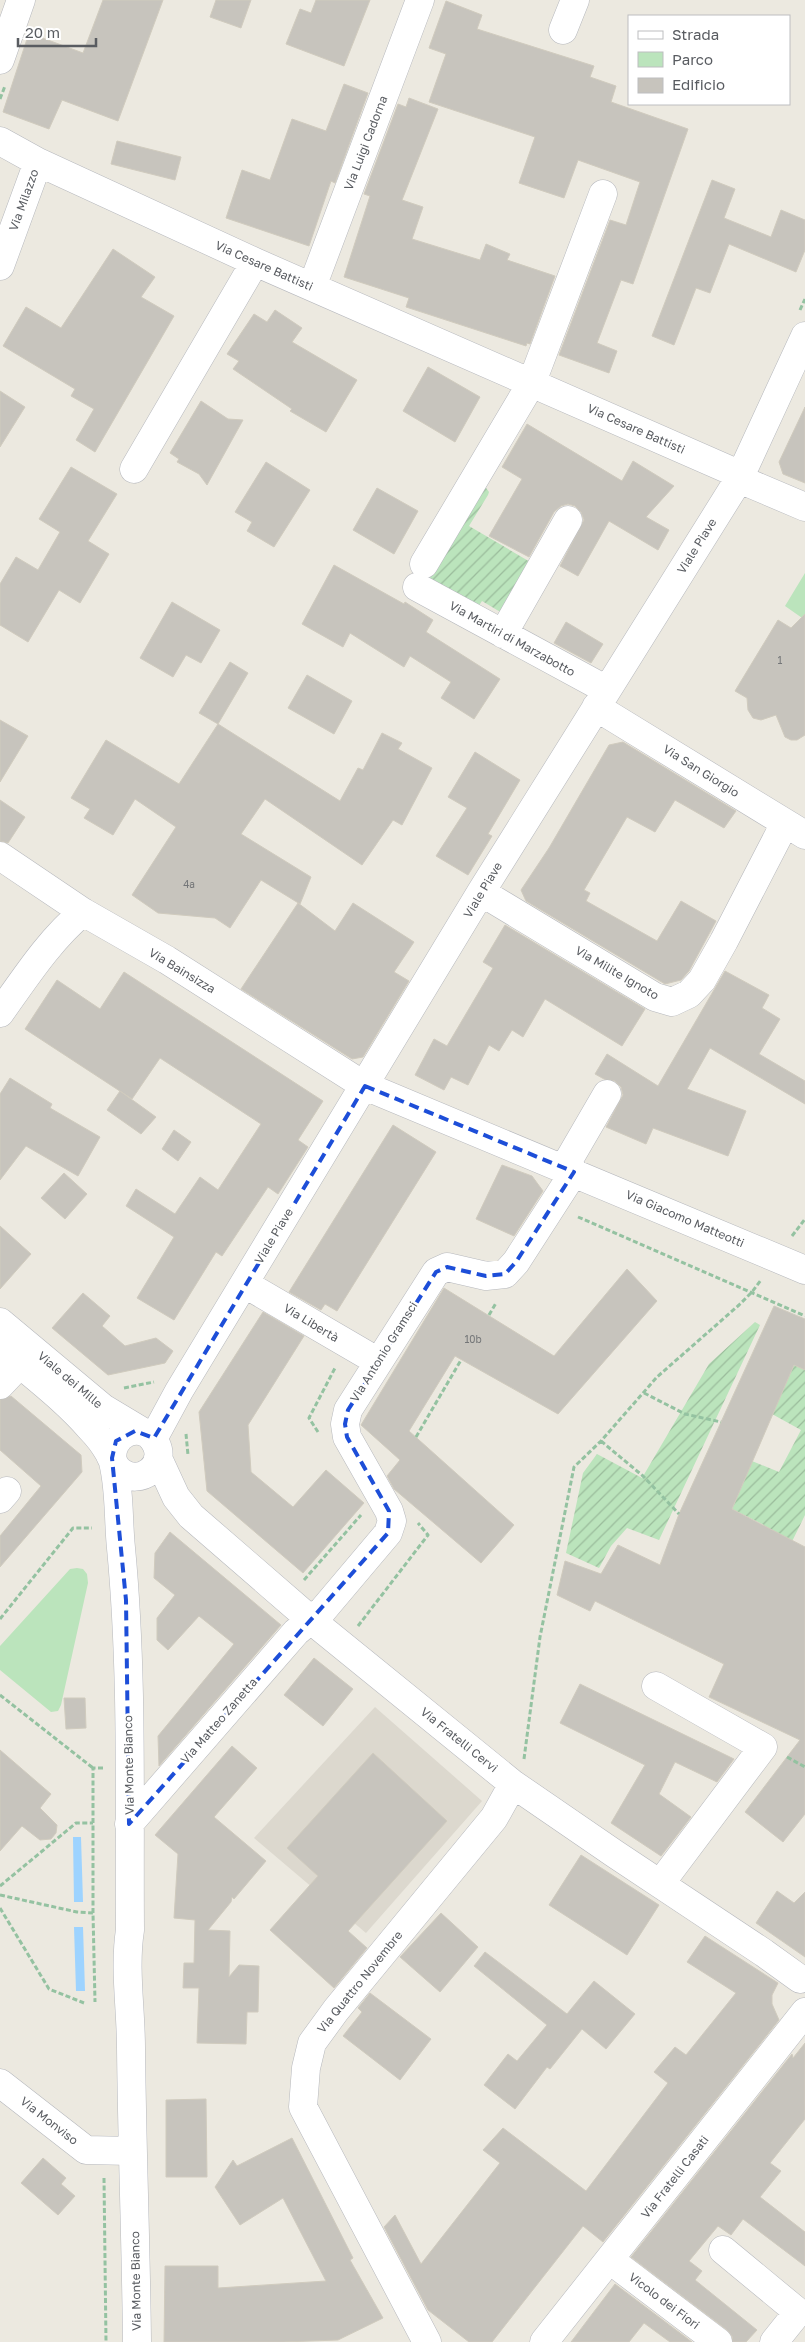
<svg xmlns="http://www.w3.org/2000/svg" width="805" height="2342" font-family="'Golos Text',sans-serif">
<style>
.education{fill:#dcd8ce}
.green{fill:#bbe4bc}
.garden{fill:url(#garden-furrows)}
.water{fill:#9dd3ff}
.building{fill:#c7c4bd;stroke:#d0cbbe}
.lines{fill:none;stroke-linecap:round;stroke-linejoin:round}
.minor-casing{stroke:#b6b8bd;stroke-width:29}
.path{stroke:#94c2a1;stroke-width:3;stroke-dasharray:5 2.5;stroke-linecap:butt}
.minor{stroke:#fff;stroke-width:28}
.marked{fill:none;stroke:#1d4ed8;stroke-width:4;stroke-dasharray:10 6;stroke-linejoin:round}
.labels{text-anchor:middle;stroke-width:5;stroke-linejoin:round;paint-order:stroke}
.number-label{font-size:10px;fill:#747678}
.street-label{font-size:12px;fill:#595c61;stroke:#fff}
</style>
<defs>
<pattern id="garden-furrows" width="10" height="10" patternUnits="userSpaceOnUse" patternTransform="scale(1.25)"><rect width="10" height="10" fill="#bbe4bc"/><path d="M-1 1l2-2M0 10L10 0M9 11l2-2" fill="none" stroke="#9bbc9c"/></pattern>
</defs>
<rect width="100%" height="100%" fill="#ece9e0"/>
<path class="education" d="M375 1707 482 1801 366 1933 254 1838Z"/>
<path class="green" d="M805 573V620L785 606Z
M77 1568 83 1569 87 1574 88 1583 61 1705 58 1711 51 1712 0 1670V1646L70 1569Z"/>
<path class="garden" d="M484 485 489 492 488 495 469 526 537 566 507 616 482 601 476 610 423 581Z
M755 1322 760 1325 659 1540 627 1528 611 1546 599 1568 566 1553 583 1473 597 1454 642 1478 709 1364Z
M794 1365 805 1370V1515L758 1611 764 1525 732 1509 752 1461 779 1472 801 1430 772 1414Z"/>
<path class="water" d="M73 1837H81L83 1902H74Z
M74 1927H83L85 1991H76Z"/>
<path class="building" d="M103 0H163L118 121 62 100 49 129 3 112 29 33 83 53Z
M216 0H251L241 28 210 17Z
M316 0H370L344 66 286 44 300 9 311 13Z
M446 1 482 15 477 29 594 66 590 77 616 86 611 102 688 129 633 284 621 280 597 343 617 351 609 373 559 355 610 220 626 225 640 182 578 160 564 198 519 183 535 137 429 102 446 54 429 48Z
M344 84 368 93 335 183 331 181 309 246 226 218 242 170 270 180 292 119 326 131Z
M409 98 438 109 402 200 423 207 412 239 480 260 486 244 510 254 507 260 555 276 530 344 527 343 526 346 406 307 409 298 344 277 370 196 364 194 398 104 406 107Z
M117 141 181 157 175 180 111 164Z
M712 180 735 189 724 218 771 237 781 210 805 220V250L796 272 729 244 710 293 696 288 674 345 652 336Z
M113 249 155 277 141 297 174 316 95 452 76 440 94 409 71 396 75 389 3 346 26 307 61 328Z
M275 310 302 328 292 342 357 380 326 432 290 411 292 409 233 369 239 361 227 354 254 314 267 322Z
M428 367 480 397 455 442 403 411Z
M0 391 25 407 0 447Z
M201 401 228 419 243 420 207 485 199 474 177 462 179 459 170 453Z
M805 407V483L783 474 779 462Z
M527 424 622 481 633 461 674 486 646 517 669 530 658 550 609 521 578 576 560 566 584 520 581 512 575 506 568 504 561 506 554 512 529 557 489 536 522 479 502 467Z
M266 462 310 490 274 547 247 531 252 522 235 512Z
M71 467 117 494 88 541 109 554 80 603 59 590 28 642 0 625V584L16 557 38 570 60 532 39 519Z
M377 488 418 511 394 554 353 530Z
M334 565 404 604 405 602 433 620 426 632 500 679 474 719 441 698 451 682 410 656 404 667 350 633 343 647 302 624Z
M172 602 220 630 201 663 186 655 173 677 140 658Z
M805 614V735L797 740H791L785 737 776 715 761 720 753 718 748 710 747 698 735 691 778 620 791 628Z
M566 622 603 644 591 663 554 643Z
M230 662 248 673 218 724 199 713Z
M307 675 352 701 334 734 288 708Z
M0 720 28 736 0 782Z
M218 724 340 801 358 768 363 770 382 733 402 743 398 749 432 768 402 825 393 820 362 865 265 799 241 834 311 877 300 904 261 880 230 928 215 918 158 913 132 895 176 827 135 799 113 835 84 818 90 809 71 798 106 740 179 784Z
M623 742 736 811 724 828 675 800 655 832 627 817 584 890 590 893 586 901 657 941 681 901 716 921 689 971 681 980 665 984 526 901 521 890 549 848 609 745Z
M475 752 520 780 488 834 492 836 468 875 436 856 467 808 448 797Z
M0 800 25 817 8 843 0 841Z
M298 903 335 931 353 903 414 942 394 972 409 981 363 1057 352 1059 241 989Z
M505 925 645 1009 622 1046 545 999 523 1037 512 1030 499 1051 489 1045 468 1085 451 1077 444 1090 415 1075 434 1039 447 1046 493 968 483 962Z
M725 971 769 995 762 1008 780 1019 759 1054 805 1081V1104L710 1048 687 1089 746 1111 728 1156 653 1128 646 1144 606 1127 623 1095 621 1087 615 1081 604 1079 595 1074 607 1054 658 1086Z
M124 972 323 1101 298 1140 308 1147 278 1194 268 1187 222 1256 216 1252 174 1320 137 1298 174 1237 126 1206 136 1189 175 1214 200 1177 218 1190 261 1124 160 1058 132 1099 25 1029 57 980 100 1009Z
M10 1078 52 1104 50 1108 100 1137 78 1176 26 1146 0 1180V1094Z
M120 1091 156 1117 141 1134 107 1110Z
M393 1125 436 1152 337 1311 325 1304 321 1310 289 1292Z
M174 1130 191 1142 178 1161 162 1149Z
M502 1165 532 1176 543 1191 514 1236 476 1219Z
M64 1173 87 1194 65 1219 41 1198Z
M0 1226 31 1254 0 1289Z
M627 1269 657 1301 558 1414 455 1356 409 1431 514 1525 481 1563 394 1489 387 1476 400 1460 361 1425 444 1288 554 1356Z
M83 1293 110 1316 102 1326 125 1346 156 1338 173 1351 165 1363 108 1375 52 1328Z
M774 1306 805 1319V1370L794 1365 732 1509 805 1547V1814L783 1842 745 1812 800 1740 709 1697 724 1664 595 1601 590 1611 557 1595 565 1561 601 1574 618 1545 660 1565 679 1514Z
M263 1312 304 1336 248 1425 251 1472 293 1507 326 1470 364 1503 303 1573 207 1491 199 1412Z
M11 1396 81 1455 82 1472 0 1567V1536L41 1486 0 1450V1400Z
M170 1532 281 1625 159 1766 158 1736 234 1644 199 1616 168 1650 157 1640V1618L175 1595 154 1578 155 1553Z
M314 1658 353 1689 323 1726 284 1695Z
M580 1684 734 1759 717 1782 675 1762 659 1794 691 1817 661 1856 611 1823 645 1765 560 1723Z
M64 1698H85L86 1728 66 1729Z
M232 1746 257 1768 214 1817 266 1861 234 1899 232 1897 231 1902 208 1930 230 1931 229 1977 239 1965 259 1966 258 2012H247L246 2044 197 2043 199 1988H183L184 1963H194L195 1920 174 1918 178 1854 155 1835Z
M0 1750 51 1794 40 1808 57 1825 56 1833 51 1839 40 1840 22 1826 0 1851Z
M373 1753 447 1821 348 1931 367 1948 334 1988 270 1930 318 1876 287 1848Z
M581 1855 659 1905 627 1955 549 1905Z
M777 1891 794 1903 805 1892V1957L756 1923Z
M441 1913 478 1947 440 1992 400 1957Z
M705 1936 778 1983 772 1995V2004L779 2020 603 2242 583 2226 492 2342H469L428 2310 384 2227 395 2215 421 2264 500 2163 483 2150 503 2128 586 2191 668 2083 654 2072 675 2047 686 2055 736 1993 687 1962Z
M485 1952 567 2014 594 1981 635 2014 606 2049 582 2029 550 2069 547 2067 515 2109 484 2085 508 2054 517 2061 547 2025 474 1966Z
M370 1993 431 2039 400 2080 343 2036 362 2012 358 2008Z
M805 2043V2119L770 2163 781 2171 760 2197 805 2232V2266L743 2219 731 2235 718 2226 689 2261 702 2271 695 2280 757 2330 746 2342H733L732 2336 727 2330 631 2257 792 2054 793 2058Z
M206 2099 207 2177H166V2100Z
M292 2138 353 2258 350 2260 383 2318 338 2340 283 2342H164L165 2266H218V2288L326 2281 283 2198 240 2225 215 2187 233 2160 237 2166Z
M43 2158 66 2178 61 2184 75 2196 58 2215 21 2183Z
M615 2284 692 2342H670L644 2323 629 2342H571Z"/>
<g class="lines">
<g class="minor-casing">
<path id="minor" d="M563 30 575 0
M0 60 21 0
M0 141 38 162 255 262 741 475
M0 266 38 162
M312 287 420 0
M134 469 255 262
M739 479 805 507
M424 564 532 382 603 194
M417 587 607 690
M503 634 568 520
M596 707 805 835
M0 856 83 912 167 960 365 1086 805 1270
M481 892 655 997 672 1002 689 994 702 980 724 941 785 823
M0 1013C25 978 50 939 83 912
M564 1168 607 1094
M245 1284 377 1361
M0 1322 103 1408 143 1432
M0 1347C30 1373 64 1398 90 1428 97 1435 104 1444 109 1453 112 1459 115 1468 121 1472 140 1486 167 1466 156 1444 143 1418 107 1434 113 1462 120 1490 118 1519 121 1548 133 1674 129 1803 130 1930 124 1968 131 2009 131 2048 132 2146 136 2244 137 2342
M0 1385 20 1364
M153 1439 179 1391 481 892 739 479 805 336
M158 1458 176 1497 191 1516 311 1620 513 1784 615 1854 764 1953 800 1979
M0 1499 7 1491
M656 1686 763 1747 660 1884
M129 1824 296 1632 323 1610 388 1533 392 1521 389 1511 347 1437 345 1424 348 1410 436 1272 447 1267 486 1276 505 1274 516 1262 574 1172
M0 2083 86 2150 131 2151
M723 2250 798 2312 774 2342
M610 2260 718 2342
M427 2342 303 2107 306 2068 312 2043 336 2010 494 1818 513 1784
M544 2342 805 2012"/>
</g>
<path class="path" d="M0 99 5 86
M800 310 805 299
M578 1217 805 1316
M792 1236 805 1219
M489 1315 496 1303
M124 1388 154 1382
M644 1393 685 1414 721 1422
M318 1432 309 1418 335 1368
M186 1434 188 1455
M416 1437 461 1360
M601 1441 643 1476 679 1514
M304 1580 361 1515
M0 1619 73 1528H92
M358 1626 428 1535 418 1523
M0 1695 93 1768
M787 1757 805 1767
M524 1759 540 1637 574 1467 601 1441 657 1377 739 1305 752 1292 761 1280
M0 1886 76 1823H93
M0 1895 77 1912 93 1913 95 2002
M0 1908 49 1989 84 2003
M93 1913V1768H103
M104 2178 106 2342"/>
<use href="#minor" class="minor"/>
</g>
<path class="marked" d="M365 1086 574 1172 516 1262 505 1274 486 1276 447 1267 436 1272 348 1410 345 1424 347 1437 389 1511 388 1533 129 1824 126 1600 112 1458 116 1441 135 1431 154 1438Z"/>
<g class="labels">
<g class="number-label">
<text x="780" y="664">1</text>
<text x="189" y="888">4a</text>
<text x="473" y="1343">10b</text>
</g>
<g class="street-label">
<text transform="translate(366 143) rotate(-69)" y="4">Via Luigi Cadorna</text>
<text transform="translate(24 200) rotate(-70)" y="4">Via Milazzo</text>
<text transform="translate(264 266) rotate(24)" y="4">Via Cesare Battisti</text>
<text transform="translate(636 429) rotate(24)" y="4">Via Cesare Battisti</text>
<text transform="translate(697 546) rotate(-58)" y="4">Viale Piave</text>
<text transform="translate(512 639) rotate(29)" y="4">Via Martiri di Marzabotto</text>
<text transform="translate(701 771) rotate(32)" y="4">Via San Giorgio</text>
<text transform="translate(483 890) rotate(-59)" y="4">Viale Piave</text>
<text transform="translate(182 971) rotate(31)" y="4">Via Bainsizza</text>
<text transform="translate(617 973) rotate(30)" y="4">Via Milite Ignoto</text>
<text transform="translate(685 1219) rotate(23)" y="4">Via Giacomo Matteotti</text>
<text transform="translate(274 1236) rotate(-59)" y="4">Viale Piave</text>
<text transform="translate(311 1323) rotate(31)" y="4">Via Libertà</text>
<text transform="translate(384 1352) rotate(-58)" y="4">Via Antonio Gramsci</text>
<text transform="translate(70 1380) rotate(40)" y="4">Viale dei Mille</text>
<text transform="translate(219 1721) rotate(-49)" y="4">Via Matteo Zanetta</text>
<text transform="translate(459 1740) rotate(39)" y="4">Via Fratelli Cervi</text>
<text transform="translate(129 1765) rotate(-91)" y="4">Via Monte Bianco</text>
<text transform="translate(360 1982) rotate(-51)" y="4">Via Quattro Novembre</text>
<text transform="translate(49 2121) rotate(38)" y="4">Via Monviso</text>
<text transform="translate(675 2177) rotate(-52)" y="4">Via Fratelli Casati</text>
<text transform="translate(136 2281) rotate(-91)" y="4">Via Monte Bianco</text>
<text transform="translate(664 2301) rotate(37)" y="4">Vicolo dei Fiori</text>
</g>
</g>
<rect x="628" y="15" width="162" height="90" fill="#ffffff" stroke="#bdbec0"/>
<rect x="638" y="31" width="25" height="8" fill="#ffffff" stroke="#bdbec0"/>
<text x="672" y="40" font-size="15" fill="#595c61">Strada</text>
<rect x="638" y="52" width="25" height="15" fill="#bbe4bc" stroke="#bdbec0"/>
<text x="672" y="65" font-size="15" fill="#595c61">Parco</text>
<rect x="638" y="78" width="25" height="15" fill="#c7c4bd" stroke="#bdbec0"/>
<text x="672" y="90" font-size="15" fill="#595c61">Edificio</text>
<path d="M18 38v8h78v-8" fill="none" stroke="#595c61" stroke-width="2.5"/>
<text x="25" y="38" font-size="15" fill="#595c61" stroke="#ffffff" stroke-width="4" paint-order="stroke">20 m</text>
</svg>
